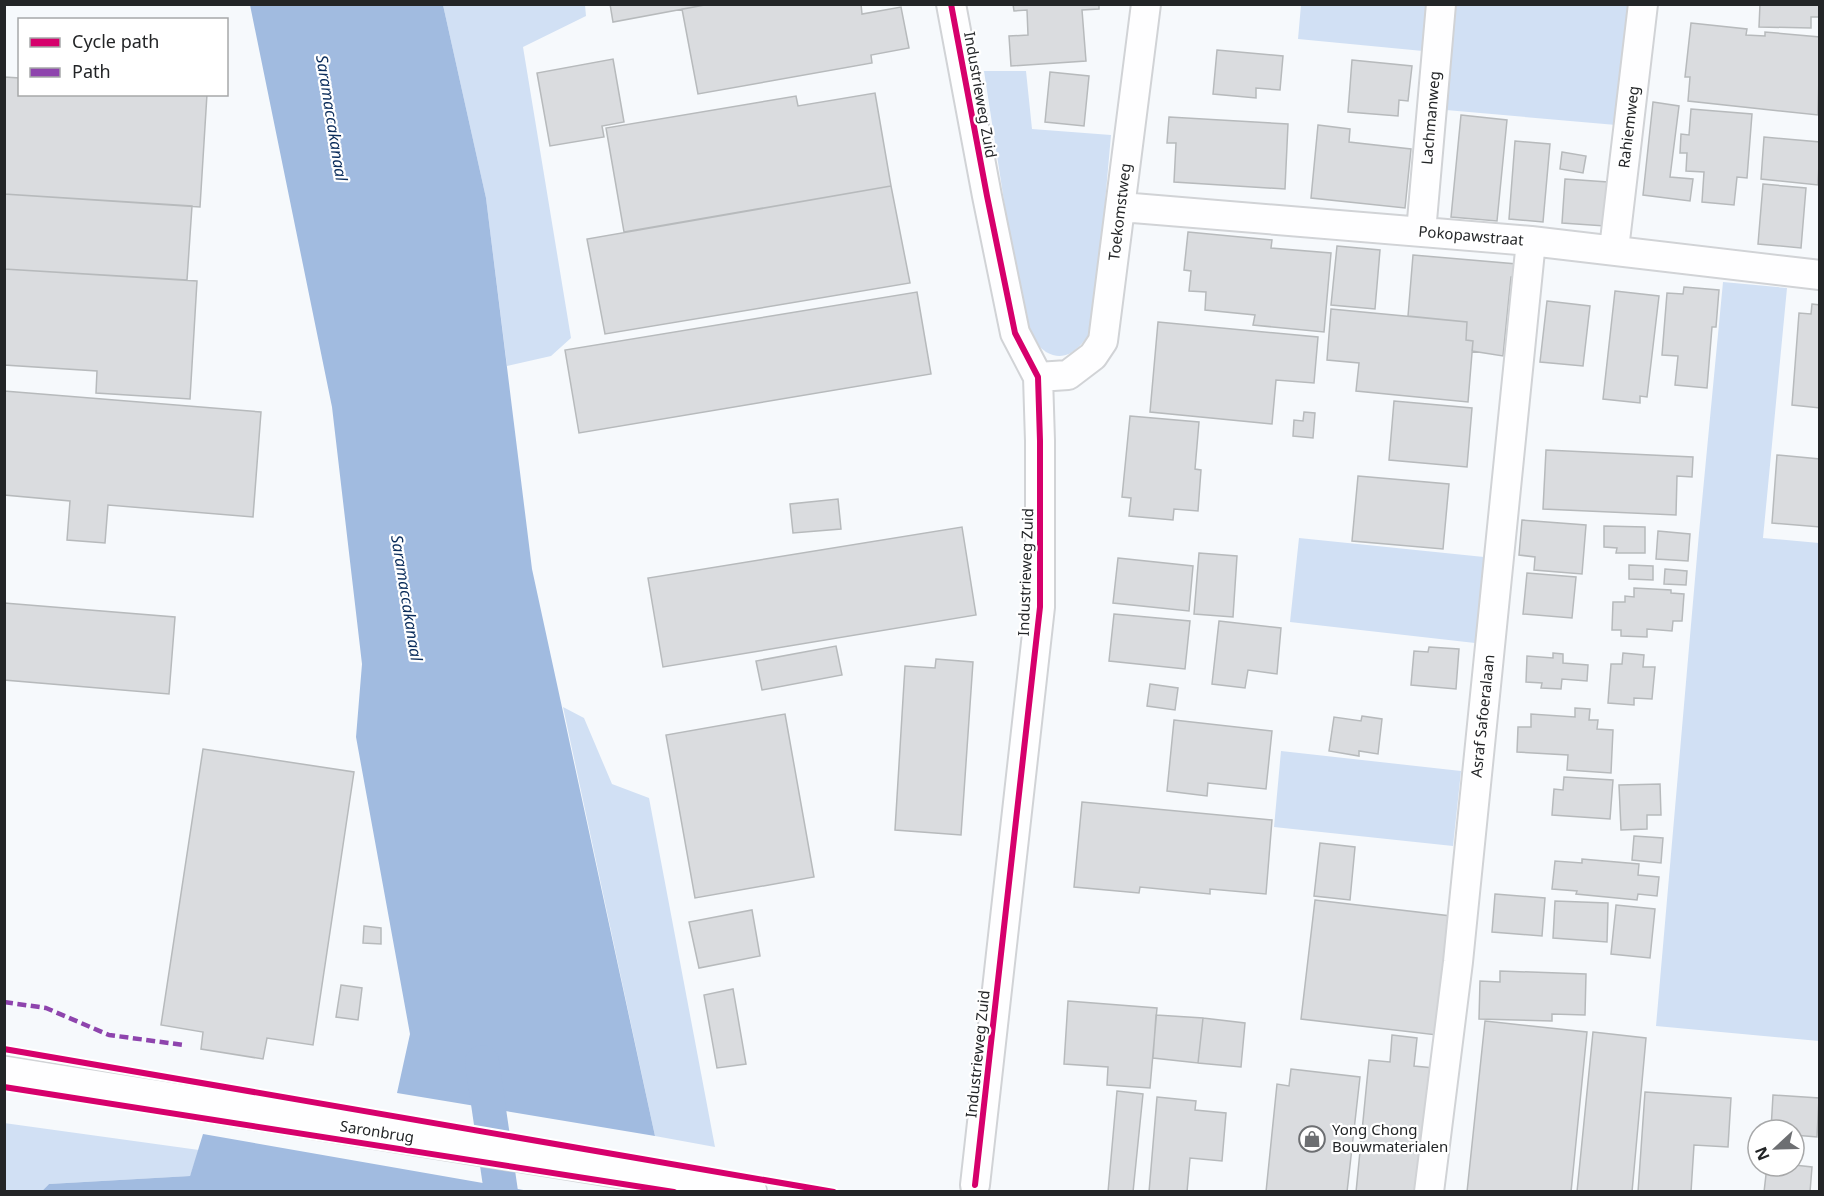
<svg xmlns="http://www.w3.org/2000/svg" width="1824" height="1196" font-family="'Noto Sans',sans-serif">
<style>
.green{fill:#d1e0f4}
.water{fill:#a1bbe0}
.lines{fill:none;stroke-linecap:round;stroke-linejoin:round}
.canal{stroke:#a1bbe0;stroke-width:34}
.building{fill:#dadcdf;stroke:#b7babc;stroke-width:1.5}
.minor-casing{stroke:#d1d3d6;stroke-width:32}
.secondary-casing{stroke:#d1d3d6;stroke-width:36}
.minor{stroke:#fefeff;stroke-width:28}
.secondary{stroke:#fefeff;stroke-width:33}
.quiet{stroke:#8e44ad;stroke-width:4.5;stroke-dasharray:9 4.5;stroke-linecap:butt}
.cycleway-casing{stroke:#fff;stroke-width:10}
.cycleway{stroke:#d6006c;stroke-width:6}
.labels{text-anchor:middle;stroke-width:4.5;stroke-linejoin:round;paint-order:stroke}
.street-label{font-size:15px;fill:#232527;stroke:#fff}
.poi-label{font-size:15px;fill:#232527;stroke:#fff;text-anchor:start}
.water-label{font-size:16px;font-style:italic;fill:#092b5a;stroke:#fff}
</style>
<rect width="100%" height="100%" fill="#f6f9fc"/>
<path class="green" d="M443 5H585L586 16 523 47 571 338 551 356 507 366 486 198Z
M1301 5H1427L1423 51 1298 39Z
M1454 5H1629L1616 125 1446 110Z
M984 71H1026L1032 129 1111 135 1094 327C1083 344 1068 365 1046 352 1044 350 1040 348 1039 346 1028 331 1020 297 1016 279Z
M1723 282 1787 288 1763 538 1819 543V1041L1656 1026 1699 533Z
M1299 538 1484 557 1475 643 1290 622Z
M563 707 584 718 612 784 649 798 715 1147 655 1136Z
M1281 751 1461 771 1453 846 1274 827Z
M4 1123 199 1150 190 1176 49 1184 42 1191H5Z"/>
<path class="water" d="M250 5H443L486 198 532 569 655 1136 397 1093 410 1034 356 737 362 664 332 407Z
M203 1134 529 1191H42L49 1184 190 1176Z"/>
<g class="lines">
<path class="canal" d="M482 1062 501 1192"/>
</g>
<path class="building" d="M610 4H710L613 22Z
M710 4H861L862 14 901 7 909 48 871 55 872 63 698 94 682 9Z
M1013 4H1099V9L1082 10 1086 61 1011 66 1009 36 1028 35 1027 10 1014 11Z
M1760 4H1820V17H1811V28L1759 27Z
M1691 23 1747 29 1746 35 1765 36V32L1820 37 1818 115 1688 101 1690 77H1685Z
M1217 50 1283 56 1280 90 1256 88V98L1213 94Z
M613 59 624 122 602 126 604 137 550 146 537 73Z
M1352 60 1412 66 1408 101 1399 100 1398 116 1348 112Z
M1050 72 1089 76 1084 126 1045 122Z
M4 77 20 78V94H207L200 207 4 194Z
M875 93 891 186 624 232 606 128 796 96 798 106Z
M1653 102 1679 106 1670 177 1693 179 1690 201 1643 195Z
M1691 109 1752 114 1747 178 1737 177 1734 205 1702 202 1704 172 1686 171 1687 153H1680L1681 134 1689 135Z
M1461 115 1507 120 1497 221 1451 217Z
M1169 117 1288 124 1285 189 1174 182 1176 143H1167Z
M1318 125 1350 129 1349 142 1411 149 1405 208 1311 198Z
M1764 137 1820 142 1818 185 1761 179Z
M1515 141 1550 144 1543 222 1509 219Z
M1562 152 1586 156 1583 173 1560 169Z
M1565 179 1608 182 1605 226 1562 223Z
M1763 184 1806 188 1801 248 1758 244Z
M891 186 910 283 605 334 587 239Z
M4 194 192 206 187 280 4 269Z
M1188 232 1272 240 1271 248 1331 253 1324 332 1253 325 1255 315 1205 310 1206 292 1189 291 1191 271 1184 270Z
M1337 246 1380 250 1375 309 1331 305Z
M1413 255 1517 264 1516 277H1511L1503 356 1472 351 1473 341 1466 340 1467 322 1408 316Z
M4 269 197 281 190 399 96 393 97 371 4 365Z
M1684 287 1719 290 1716 327H1712L1707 388 1675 385 1678 356 1662 355 1667 293 1683 294Z
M1615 291 1659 296 1647 397 1640 396V403L1603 399Z
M917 292 931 374 579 433 565 350Z
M1547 301 1590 306 1583 366 1540 362Z
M1812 304 1820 305V408L1792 405 1799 313 1811 314Z
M1331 309 1467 322 1466 340 1473 341 1468 402 1356 391 1359 363 1327 360Z
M1158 322 1318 337 1314 383 1276 380 1272 424 1150 412Z
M4 391 261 412 253 517 108 505 105 543 67 540 70 501 4 495Z
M1394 401 1472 408 1467 467 1389 460Z
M1304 412 1315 413 1313 438 1293 436 1294 420 1303 421Z
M1130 416 1199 422 1195 469 1201 470 1198 511 1174 509 1173 520 1129 516 1131 498 1122 497Z
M1546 450 1693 457 1692 477 1677 476 1676 515 1543 509Z
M1777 455 1820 459V527L1772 523Z
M1358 476 1449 484 1443 549 1352 541Z
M838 499 841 529 793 533 790 504Z
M1522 520 1586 525 1582 574 1534 570 1535 557 1519 555Z
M1604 526 1645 527V553H1616L1617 548 1604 547Z
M962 527 976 615 663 667 648 578Z
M1658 531 1690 534 1688 561 1656 559Z
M1199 553 1237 556 1233 617 1194 614Z
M1118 558 1193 566 1189 611 1113 603Z
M1629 565 1653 566V580L1629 579Z
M1665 569 1687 571 1686 585 1664 584Z
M1527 573 1576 577 1572 618 1523 614Z
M1634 588 1671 590V593L1684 594 1682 621H1673L1672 631 1647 629V637L1621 636V630H1612L1613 602H1625V596L1634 597Z
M4 603 175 617 169 694 4 680Z
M1114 614 1190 621 1185 669 1109 661Z
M1219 621 1281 628 1277 674 1248 670 1245 688 1212 684Z
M836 646 842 675 762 690 756 661Z
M1429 647 1459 649 1456 689 1411 685 1414 651 1428 652Z
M1553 653 1563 654V663L1588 665 1587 681 1562 679 1561 689 1541 688 1542 683 1526 682 1527 656 1553 658Z
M1623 653 1644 655 1643 667H1655L1652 699 1634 698V705L1608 703 1611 664H1622Z
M936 659 973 662 961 835 895 830 905 666 935 668Z
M1150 684 1178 688 1175 710 1147 706Z
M1575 708 1590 709 1589 720H1598L1597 729 1613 730 1611 773 1567 770 1568 755 1517 752 1518 727H1531V714L1575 717Z
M785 714 814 877 695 898 666 735Z
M1362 716 1382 719 1378 754 1359 751V756L1329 751 1334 717 1361 721Z
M1174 720 1272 731 1266 789 1208 783 1207 796 1167 791Z
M203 749 354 772 313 1045 267 1038 263 1059 201 1049 203 1032 161 1025Z
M1564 777 1613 780 1610 819 1552 815 1554 789 1563 790Z
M1660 784 1661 815H1647V829L1621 830 1619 785Z
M1082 802 1272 820 1266 894 1210 889V894L1140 887 1139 893 1074 887Z
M1634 836 1663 838 1661 863 1632 860Z
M1320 843 1355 847 1350 900 1314 896Z
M1582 859 1639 864 1638 875 1659 877 1657 896 1638 894 1637 900 1576 894 1577 891 1552 889 1555 861 1582 863Z
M1495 894 1545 898 1542 936 1492 932Z
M1315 900 1451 916 1437 1035 1301 1019Z
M1555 901 1608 903 1607 942 1553 938Z
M1616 905 1655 909 1650 958 1611 954Z
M752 910 760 956 699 968 689 922Z
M364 926 381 928V944L363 943Z
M1500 971 1586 974 1585 1015 1552 1014V1021L1479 1019 1480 981 1500 982Z
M341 985 362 988 358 1020 336 1017Z
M733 989 746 1064 717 1068 704 995Z
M1068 1001 1157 1008 1150 1088 1107 1085 1108 1067 1064 1064Z
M1156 1015 1203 1018 1198 1063 1153 1058Z
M1203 1018 1245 1023 1241 1067 1198 1063Z
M1485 1021 1587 1032 1571 1192H1467Z
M1593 1032 1646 1038 1632 1192H1577Z
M1392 1035 1417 1038 1414 1066 1434 1068 1432 1085 1428 1084 1418 1192H1356L1369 1060 1390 1062Z
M1291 1069 1360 1077 1347 1192H1266L1277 1084 1289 1086Z
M1117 1091 1143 1094 1133 1192H1108Z
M1645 1092 1731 1098 1728 1147 1694 1145 1691 1192H1638Z
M1773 1095 1819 1098 1817 1137 1794 1135V1130H1771Z
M1157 1097 1196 1101 1195 1110 1226 1113 1222 1161 1190 1158 1187 1192H1149Z
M1794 1165 1812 1167 1810 1192H1764L1767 1166Z"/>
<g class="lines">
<g class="minor-casing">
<path id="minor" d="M951 4 987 196 1015 333 1038 377 1040 441V607L975 1185
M1121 207 1531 241 1820 275
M1421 232 1441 4
M1614 249 1643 4
M1038 377 1068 375 1093 356 1103 341 1146 4
M1429 1192 1458 962 1531 241"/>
</g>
<g class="secondary-casing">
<path id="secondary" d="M4 1073 750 1192"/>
</g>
<use href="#minor" class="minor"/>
<use href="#secondary" class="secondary"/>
<path class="quiet" d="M4 1002 46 1008 109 1035 184 1045"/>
<g class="cycleway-casing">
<path id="cycleway" d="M951 4 987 196 1015 333 1038 377 1040 441V607L975 1185
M4 1049 834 1192
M4 1087 674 1192"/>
</g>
<use href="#cycleway" class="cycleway"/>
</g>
<defs>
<g id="shop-ring" transform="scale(1.35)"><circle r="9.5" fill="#fff" stroke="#6d6f72" stroke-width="1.5"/><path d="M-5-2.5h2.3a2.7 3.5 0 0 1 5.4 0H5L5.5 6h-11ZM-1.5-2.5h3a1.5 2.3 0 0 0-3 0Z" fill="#6d6f72"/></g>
</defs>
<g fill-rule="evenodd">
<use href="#shop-ring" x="1312" y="1139"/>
</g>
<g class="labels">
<g class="street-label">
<text transform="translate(980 95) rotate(80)" y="5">Industrieweg Zuid</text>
<text transform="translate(1431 118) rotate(-85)" y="5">Lachmanweg</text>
<text transform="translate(1629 127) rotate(-83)" y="5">Rahiemweg</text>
<text transform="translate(1120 212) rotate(-83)" y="5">Toekomstweg</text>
<text transform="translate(1471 236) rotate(5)" y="5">Pokopawstraat</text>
<text transform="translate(1026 572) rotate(-88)" y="5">Industrieweg Zuid</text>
<text transform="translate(1483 716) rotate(-84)" y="5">Asraf Safoeralaan</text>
<text transform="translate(978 1054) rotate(-84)" y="5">Industrieweg Zuid</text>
<text transform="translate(377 1132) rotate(9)" y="5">Saronbrug</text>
</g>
<g class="poi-label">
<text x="1332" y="1135">Yong Chong<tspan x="1332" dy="17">Bouwmaterialen</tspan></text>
</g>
<g class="water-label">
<text transform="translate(332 118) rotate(81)" y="6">Saramaccakanaal</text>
<text transform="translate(407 598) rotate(81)" y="6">Saramaccakanaal</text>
</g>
</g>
<rect width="1824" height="1196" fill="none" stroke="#232527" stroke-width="12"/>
<rect x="18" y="18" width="210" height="78" fill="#ffffff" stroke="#a7a8a9" stroke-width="1.5"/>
<rect x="30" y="38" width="30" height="9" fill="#d6006c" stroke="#a7a8a9" stroke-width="1.5"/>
<text x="72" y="48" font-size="18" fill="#232527">Cycle path</text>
<rect x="30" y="68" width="30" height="9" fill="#8e44ad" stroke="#a7a8a9" stroke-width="1.5"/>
<text x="72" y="78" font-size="18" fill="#232527">Path</text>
<g transform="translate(1776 1148) rotate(248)"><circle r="28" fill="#ffffff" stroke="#a7a8a9" stroke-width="1.5"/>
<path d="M0-4.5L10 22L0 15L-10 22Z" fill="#6d6f72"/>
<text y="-9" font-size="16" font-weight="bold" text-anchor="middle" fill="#232527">N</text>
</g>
</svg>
